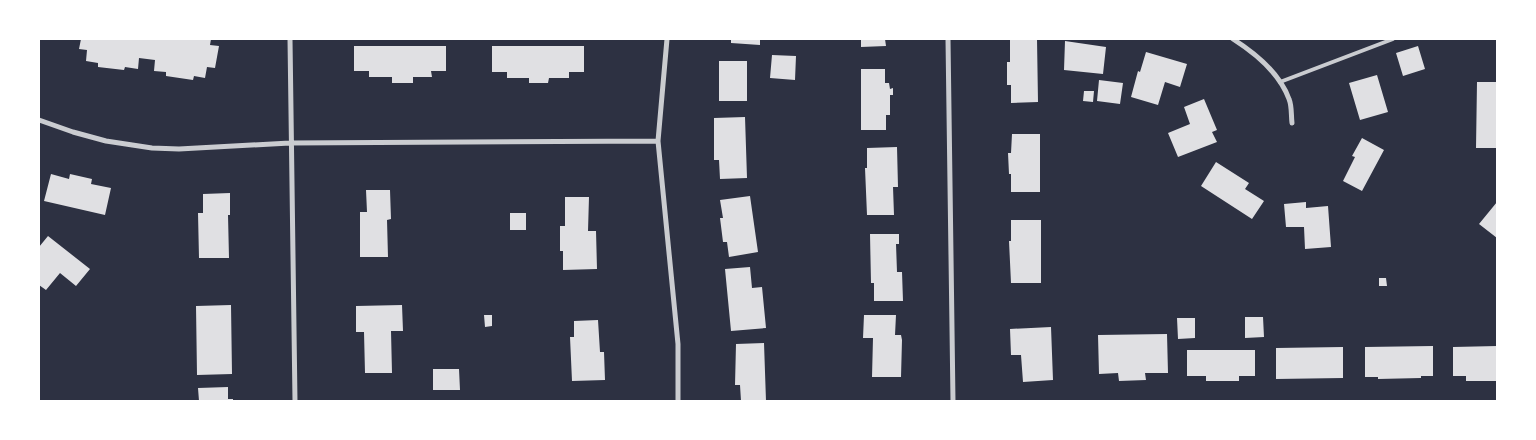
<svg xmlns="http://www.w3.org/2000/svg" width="1536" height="440" font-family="Montserrat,sans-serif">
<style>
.building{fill:#e0e0e3}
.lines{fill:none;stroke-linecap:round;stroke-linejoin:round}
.service{stroke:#caccd0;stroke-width:4}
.minor{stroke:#caccd0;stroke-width:5}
</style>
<rect width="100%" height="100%" fill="#2d3142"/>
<path class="building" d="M81 39H211L210 45 219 46 215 68 207 67 205 78 194 76 193 80 166 76V72L154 71 155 60 139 58 138 69 125 67 124 70 98 67V63L86 61 87 50 79 49Z
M731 39H760V45L731 43Z
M861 39H885L886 46 861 47Z
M1010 39H1037L1038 102 1011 103V85H1007V62H1010Z
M1065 41 1106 47 1103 74 1064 70Z
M354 46H446V71H431L432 77H413V83H392V77H369V71H354Z
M492 46H584V72H569V78H549L548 83H529V78H507V72H492Z
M1418 46 1425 69 1403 76 1396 53Z
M1146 52 1187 64 1180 87 1165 82 1158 105 1131 97 1138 71 1140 72Z
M772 55 796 56 795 80 770 78Z
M719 61H747V101H719Z
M861 69H885V83H889L890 89 893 88V95H890V115H886V130H861Z
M1377 75 1388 112 1360 120 1349 83Z
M1099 80 1123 83 1120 104 1097 101Z
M1477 82H1497V148H1476Z
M1084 91H1094L1093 102 1083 101Z
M1204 99 1217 130 1212 132 1217 142 1178 157 1168 133 1190 124 1184 107Z
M745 117 747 178 720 179 719 160H714V118Z
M1012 134H1040V192H1011V174H1009L1008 153H1011Z
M1362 138 1384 150 1362 191 1343 181 1355 157 1352 156Z
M897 147 898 187H893L894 215H867L865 168H867V148Z
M1216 162 1249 183 1245 189 1264 201 1252 219 1201 186Z
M51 174 69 179 70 174 92 179 91 184 111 188 105 215 44 201Z
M366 190H390L391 219 387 220 388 257H360V212H367Z
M230 193V215H228L229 258H199L198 213H203V194Z
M750 196 758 252 729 257 727 242H723L720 218H723L720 200Z
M565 197H589L588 231H596L597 269 563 270V251H560V226H565Z
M1306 202V208L1328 206 1331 247 1305 249 1304 227H1286L1284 204Z
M1497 202V238L1479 224Z
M510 213H526V230H510Z
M1011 220H1041V283H1011L1009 241H1011Z
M870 234H899V244H896L897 272H902L903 301H874V283H871Z
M48 236 90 269 76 286 60 273 46 290 39 285V247Z
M750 267 752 288 762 287 766 328 731 331 725 269Z
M1379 278H1386L1387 286H1379Z
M231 305 232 374 197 375 196 306Z
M402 305 403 331H391L392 373H365L364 332H356V306Z
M484 315H492V326L485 327Z
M864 315H896L895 335H901L902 340 901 377H872L873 338H863Z
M1245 317H1263L1264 337 1245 338Z
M1177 318H1195V338L1178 339Z
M598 320 600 352H604L605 380 572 381 570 337H574V321Z
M1051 327 1053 380 1023 382 1021 355H1011L1010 329Z
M1167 334 1168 373H1145L1146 380 1119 381 1118 373 1099 374 1098 335Z
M764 343 766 401H741L740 385H735L736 344Z
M1433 346V376H1421V378L1378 379V377H1365V347Z
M1497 346V381H1466V376H1453V347Z
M1343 347V378L1276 379V348Z
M1187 350H1255V376H1239V381H1206V376H1187Z
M433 369H459L460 390H433Z
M228 387V399H233V401H199L198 388Z"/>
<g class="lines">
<path class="service" d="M1280 82 1393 39"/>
<path class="minor" d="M290 39 295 401
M667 39 658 141 678 344V401
M948 39 953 401
M1233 39C1255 53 1280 74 1289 99 1292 106 1291 115 1292 123
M39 120 73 132 106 141 152 148 179 149 290 143 658 141"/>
</g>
<rect width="1536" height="440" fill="none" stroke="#ffffff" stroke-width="80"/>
</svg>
